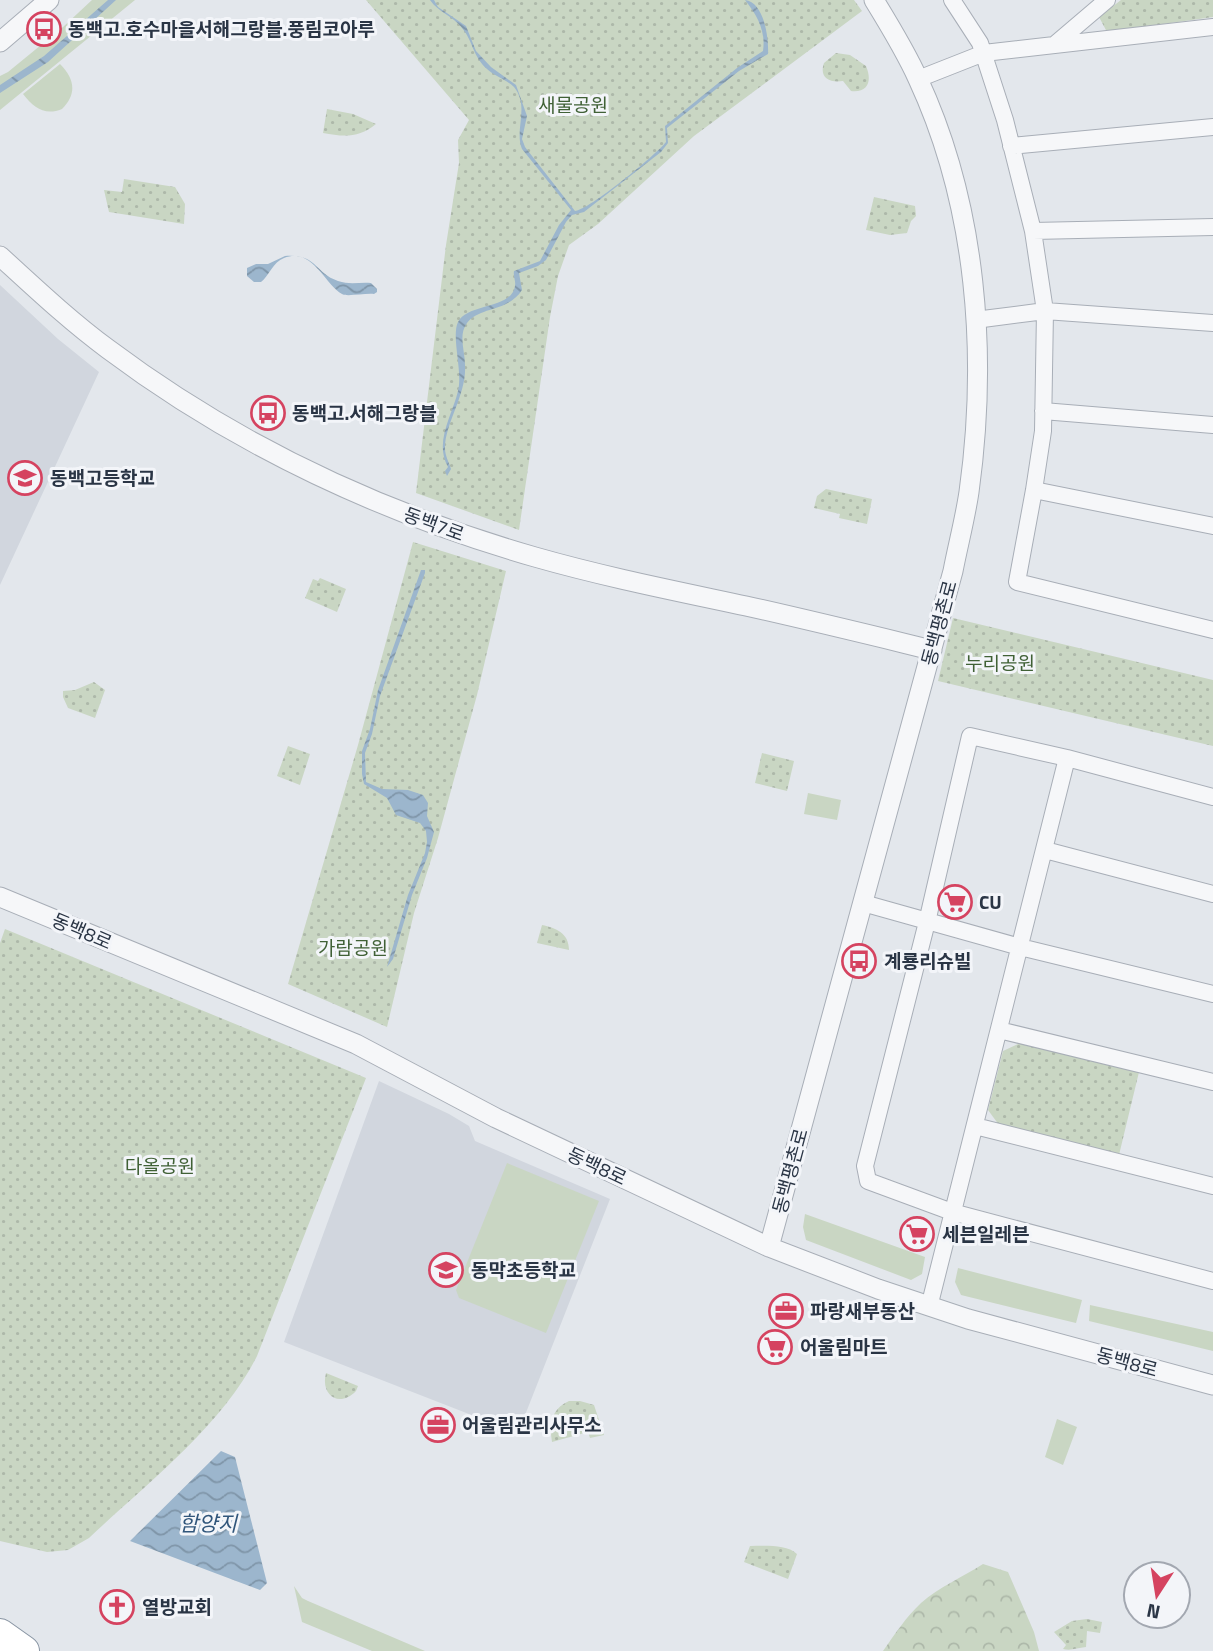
<svg xmlns="http://www.w3.org/2000/svg" width="1213" height="1651" font-family="'Titillium Web','Noto Sans KR',sans-serif">
<style>
.built{fill:#d1d6de}
.green{fill:#c9d6c3}
.forest{fill:url(#forest-crowns)}
.park{fill:url(#park-dots)}
.water{fill:url(#water-waves)}
.lines{fill:none;stroke-linecap:round;stroke-linejoin:round}
.minor-casing{stroke:#a8aeb7;stroke-width:18}
.tertiary-casing{stroke:#a8aeb7;stroke-width:21}
.motorway-casing{stroke:#8995a3;stroke-width:32}
.minor{stroke:#f6f7f9;stroke-width:16}
.tertiary{stroke:#f6f7f9;stroke-width:19}
.motorway{stroke:#fff;stroke-width:30}
.labels{text-anchor:middle;stroke-width:6;stroke-linejoin:round;paint-order:stroke}
.poi-label{font-size:19px;font-weight:bold;fill:#2a3545;stroke:#f3f5f9;text-anchor:start}
.park-label{font-size:19px;fill:#406136;stroke:#f3f5f9}
.street-label{font-size:19px;fill:#2a3545;stroke:#f3f5f9}
.water-label{font-size:21px;font-style:italic;fill:#31567b;stroke:#f3f5f9}
</style>
<defs>
<pattern id="forest-crowns" width="20" height="18" patternUnits="userSpaceOnUse" patternTransform="scale(1.75)"><rect width="20" height="18" fill="#c9d6c3"/><path d="M2 6a3 3 0 1 1 6 0M12 15a3 3 0 1 1 6 0" fill="none" stroke="#adb8a9"/></pattern>
<pattern id="park-dots" width="8" height="8" patternUnits="userSpaceOnUse" patternTransform="scale(1.75)"><rect width="8" height="8" fill="#c9d6c3"/><path d="M2 2h.1M6 6h.1" fill="none" stroke="#adb8a9" stroke-width="1.8" stroke-linecap="round"/></pattern>
<pattern id="water-waves" width="16" height="10" patternUnits="userSpaceOnUse" patternTransform="scale(1.75)"><rect width="16" height="10" fill="#9cb6cd"/><path d="M0 5q4-4 8 0t8 0" fill="none" stroke="#7f95a8"/></pattern>
</defs>
<rect width="100%" height="100%" fill="#e3e7ec"/>
<path class="built" d="M0 285 58 339 99 372 0 585Z
M379 1081 449 1114 469 1126 475 1141 610 1199 518 1433 284 1342Z"/>
<path class="green" d="M92 0H135L0 110V76L8 72 63 27Z
M60 64C75 79 77 94 62 109 45 116 34 108 23 94Z
M808 793 841 800 837 820 804 814Z
M507 1163 599 1201 546 1333 459 1298 456 1290Z
M805 1214 925 1257 922 1274 911 1280 806 1240 803 1227Z
M958 1268 1082 1300 1076 1323 961 1295 955 1282Z
M1090 1305 1213 1332V1351L1089 1321Z
M1057 1419 1077 1427 1063 1465 1045 1457Z
M294 1586 302 1598 308 1601 425 1651H372L302 1622Z"/>
<path class="forest" d="M983 1564 1008 1572 1034 1632 1039 1651H883C895 1634 906 1617 921 1603 939 1587 963 1577 983 1564Z"/>
<path class="park" d="M366 0H854L862 11 694 136 598 224 569 245 558 276 550 317 519 530 416 493 446 245 459 163 458 140 469 120Z
M1121 0H1213V17L1107 32 1099 17Z
M836 53 850 55 866 66C872 80 869 93 851 91L843 81C829 83 819 78 824 63Z
M327 109 353 114 376 124C359 138 344 137 323 133Z
M124 179 175 187 185 204 184 224 109 212 104 190 122 192Z
M874 197 915 206 916 216 911 221 907 233 890 235 866 230Z
M826 489 872 499 867 524 839 518 840 514 814 508 817 496Z
M413 542 506 571 477 695 438 838 414 913 387 1027 288 984 358 745Z
M320 578 346 589 337 612 305 598 313 579 318 581Z
M953 618 1213 680V746L938 681Z
M94 682 105 690 95 718 68 708 63 697V691L75 690Z
M288 746 310 754 300 785 277 776Z
M762 753 794 761 787 791 755 783Z
M542 925C556 928 569 933 569 950L537 943Z
M5 929 366 1078 257 1356C222 1426 146 1484 89 1538L68 1550 47 1552 0 1541V943Z
M1020 1043 1139 1072 1119 1155 999 1125 988 1110 1003 1051Z
M326 1373 358 1386 356 1391C340 1408 320 1396 326 1373Z
M569 1401H580L594 1405 604 1435 590 1438 588 1432 552 1442C549 1424 551 1409 569 1401Z
M750 1546C765 1546 786 1544 797 1554L788 1579 744 1562Z
M1087 1619 1102 1622 1100 1633 1087 1631 1086 1647C1077 1648 1071 1651 1063 1649L1066 1645 1054 1632 1072 1621Z"/>
<path class="water" d="M108 0H116L48 62 0 93V85L44 56Z
M430 0H434L438 7 466 26 476 51 491 67 516 85 527 116 522 139 525 147 575 211C589 210 656 155 666 142L665 126 737 68 763 51C766 31 757 15 745 0 764 2 769 38 768 54L739 71 667 128 668 143 661 152 584 212 572 215 566 222 546 260 538 266 519 273 522 290C508 312 480 306 467 323 458 335 465 351 465 365 467 394 445 423 445 448 445 456 449 462 451 469L447 476 445 471 448 467C434 442 452 416 458 391 463 371 451 337 458 322 468 303 512 309 515 286 516 281 513 277 514 271L540 261 559 225 571 210 522 149C514 129 530 107 514 87 507 80 494 76 487 69 473 57 473 41 462 28 453 16 438 12 430 0Z
M285 256C318 254 314 273 338 281 350 285 359 282 371 283L377 289V292L374 294C365 293 346 297 342 294 325 285 313 247 284 258 273 262 269 276 261 282H254L247 276V268L256 264H268Z
M421 570H425V573L380 696 372 734 365 753 366 782 382 789 408 790 423 795 428 803 427 816 434 832 427 858 412 895 393 959 387 967 408 895 425 853 427 842 426 831 420 823 396 815 387 798 364 784 362 774V751L370 729 378 690Z
M221 1451 235 1457 267 1583 260 1590 130 1541Z"/>
<g class="lines">
<g class="minor-casing">
<path id="minor" d="M952 0 980 43 1005 120 1033 231 1045 311 1043 431 1034 490 1017 582 1213 630
M1054 45 1107 0
M918 79 984 53 1213 27
M1011 146 1213 127
M1033 231 1213 227
M975 320 1045 311 1213 323
M1043 411 1213 425
M1034 490 1213 526
M1213 797 1067 758 970 736 927 922 865 1166 868 1181 952 1212 1213 1281
M1045 850 1213 894
M863 903 1020 947 1213 994
M999 1030 1213 1082
M975 1126 1213 1186
M929 1307 1067 758"/>
</g>
<g class="tertiary-casing">
<path id="tertiary" d="M0 42 49 0
M0 256C35 288 70 321 108 349 236 445 382 513 535 557 605 577 676 591 746 606 809 620 870 635 932 650
M0 897 356 1044 496 1118 769 1247 878 1289 968 1319 1213 1385
M769 1247 953 571C958 545 965 519 969 492 988 355 977 206 918 79 906 52 890 26 874 0"/>
</g>
<g class="motorway-casing">
<path id="motorway" d="M0 1634 24 1651"/>
</g>
<use href="#minor" class="minor"/>
<use href="#tertiary" class="tertiary"/>
<use href="#motorway" class="motorway"/>
</g>
<defs>
<g id="bus-ring" transform="scale(1.75)"><circle r="9.5" fill="#f3f5f9" stroke="#d54360" stroke-width="1.5"/><path d="M-5-6H5V4H4V6H2V4H-2V6H-4V4H-5ZM-3.5-4V0h7V-4ZM-3.5 1.2v1.5H-2V1.2ZM2 1.2v1.5H3.5V1.2Z" fill="#d54360"/></g>
<g id="school-ring" transform="scale(1.75)"><circle r="9.5" fill="#f3f5f9" stroke="#d54360" stroke-width="1.5"/><path d="M0-5L7-2L0 1L-7-2ZM-4 1L0 2.5L4 1V4Q0 6-4 4Z" fill="#d54360"/></g>
<g id="supermarket-ring" transform="scale(1.75)"><circle r="9.5" fill="#f3f5f9" stroke="#d54360" stroke-width="1.5"/><path d="M-6-5.5h2.5l.6 2H6L4.5 2H-2.5L-4.4-4H-6ZM-1.5 3.2a1.3 1.3 0 1 0 .1 0ZM3 3.2a1.3 1.3 0 1 0 .1 0Z" fill="#d54360"/></g>
<g id="office-ring" transform="scale(1.75)"><circle r="9.5" fill="#f3f5f9" stroke="#d54360" stroke-width="1.5"/><path d="M-6-3h4V-5.5h4V-3h4V5H-6ZM-1-4.5V-3h2v-1.5ZM-6 0V1H6V0Z" fill="#d54360"/></g>
<g id="church-ring" transform="scale(1.75)"><circle r="9.5" fill="#f3f5f9" stroke="#d54360" stroke-width="1.5"/><path d="M-1.2-6h2.4v3.5h3.3v2.4h-3.3V6h-2.4V-.1h-3.3v-2.4h3.3Z" fill="#d54360"/></g>
</defs>
<g fill-rule="evenodd">
<use href="#bus-ring" x="44" y="29"/>
<use href="#bus-ring" x="268" y="413"/>
<use href="#school-ring" x="25" y="478"/>
<use href="#supermarket-ring" x="955" y="902"/>
<use href="#bus-ring" x="859" y="961"/>
<use href="#supermarket-ring" x="917" y="1234"/>
<use href="#school-ring" x="446" y="1270"/>
<use href="#office-ring" x="786" y="1311"/>
<use href="#supermarket-ring" x="775" y="1347"/>
<use href="#office-ring" x="438" y="1425"/>
<use href="#church-ring" x="117" y="1607"/>
</g>
<g class="labels">
<g class="poi-label">
<text x="68" y="36">동백고.호수마을서해그랑블.풍림코아루</text>
<text x="292" y="420">동백고.서해그랑블</text>
<text x="50" y="485">동백고등학교</text>
<text x="979" y="909">CU</text>
<text x="884" y="968">계룡리슈빌</text>
<text x="942" y="1241">세븐일레븐</text>
<text x="471" y="1277">동막초등학교</text>
<text x="810" y="1318">파랑새부동산</text>
<text x="800" y="1354">어울림마트</text>
<text x="462" y="1432">어울림관리사무소</text>
<text x="142" y="1614">열방교회</text>
</g>
<g class="park-label">
<text x="573" y="112">새물공원</text>
<text x="1000" y="670">누리공원</text>
<text x="353" y="955">가람공원</text>
<text x="160" y="1173">다올공원</text>
</g>
<g class="street-label">
<text transform="translate(434 524) rotate(20)" y="7">동백7로</text>
<text transform="translate(939 623) rotate(-75)" y="7">동백평촌로</text>
<text transform="translate(82 931) rotate(23)" y="7">동백8로</text>
<text transform="translate(597 1166) rotate(25)" y="7">동백8로</text>
<text transform="translate(790 1171) rotate(-75)" y="7">동백평촌로</text>
<text transform="translate(1127 1362) rotate(15)" y="7">동백8로</text>
</g>
<g class="water-label">
<text x="208" y="1531">함양지</text>
</g>
</g>
<g transform="translate(1157 1595) rotate(192)"><circle r="33" fill="#f3f5f9" stroke="#a3a8b1" stroke-width="2"/>
<path d="M0-5L12 26L0 18L-12 26Z" fill="#d54360"/>
<text y="-10" font-size="19" font-weight="bold" text-anchor="middle" fill="#2a3545">N</text>
</g>
</svg>
